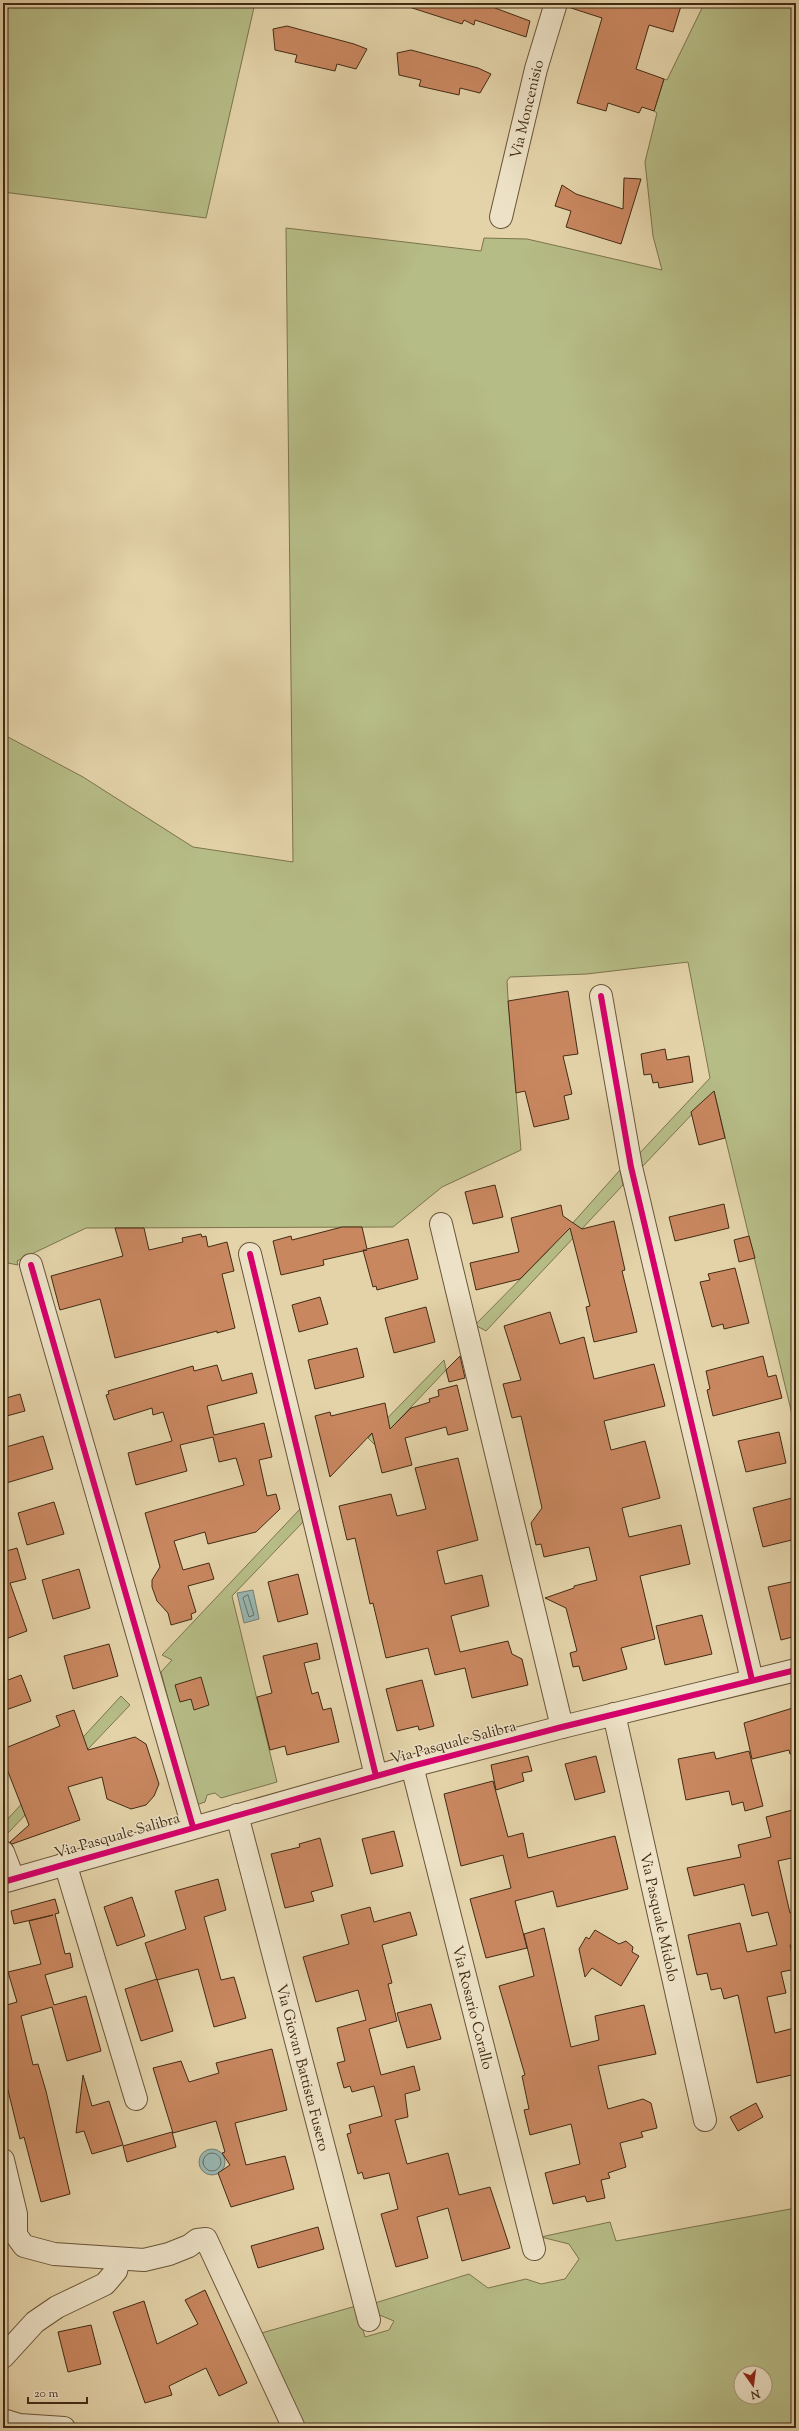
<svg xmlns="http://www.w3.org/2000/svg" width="799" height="2431" font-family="'Sorts Mill Goudy',serif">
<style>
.green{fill:#b6bc86;stroke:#7c744d;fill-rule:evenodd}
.water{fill:#98b6b1;stroke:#767e72}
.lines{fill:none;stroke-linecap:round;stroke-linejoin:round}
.shore{stroke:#6d7062;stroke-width:1}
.building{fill:#c98760;stroke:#422b14}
.minor-casing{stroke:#6a5539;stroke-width:24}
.minor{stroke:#ede2c7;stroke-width:22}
.cycleway-casing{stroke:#ede2c7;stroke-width:8}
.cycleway{stroke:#d6006c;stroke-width:6}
.labels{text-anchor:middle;stroke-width:3;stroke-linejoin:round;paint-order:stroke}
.street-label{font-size:15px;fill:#422b14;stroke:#ede2c7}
</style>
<rect width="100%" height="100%" fill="#e4d3a9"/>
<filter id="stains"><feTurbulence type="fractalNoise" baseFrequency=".005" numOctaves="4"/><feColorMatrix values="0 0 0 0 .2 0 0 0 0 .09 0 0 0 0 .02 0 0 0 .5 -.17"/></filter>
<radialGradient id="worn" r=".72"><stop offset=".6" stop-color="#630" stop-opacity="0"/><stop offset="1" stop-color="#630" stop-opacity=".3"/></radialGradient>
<path class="green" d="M9 3H255L206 218 3 192V33Z
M702 3H796V1431L714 1091 641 1168 638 1155 710 1078 688 962 587 974 510 977 507 981 508 998 521 1150 442 1187 393 1227 86 1228 17 1261 18 1265 8 1263 3 1260V739L8 737 83 777 193 847 293 862 286 228 481 251 484 238 527 239 662 270 653 236 645 162 657 113 654 111 664 79 667 80 703 6Z
M620 1170 623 1185 486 1331 475 1325 546 1253Z
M444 1360 446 1370 375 1445 368 1438Z
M300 1509 303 1522 232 1596 277 1782 221 1798 215 1793 207 1795 205 1802 196 1805 161 1672 172 1660 162 1655Z
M121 1696 130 1705 8 1833 4 1823Z
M796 2208V2428H301L258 2334 356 2306 365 2337 389 2330 394 2321 377 2314 375 2303 469 2274 488 2288 526 2279 541 2284 565 2279 579 2259 569 2244 541 2237 610 2222 616 2241ZM741 2373H765V2397H741Z"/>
<path class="water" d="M253 1590 259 1619 244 1623 237 1593Z
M199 2162a13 13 0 1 1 26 0a13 13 0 1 1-26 0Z"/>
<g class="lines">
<path class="shore" d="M248 1595 254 1615 249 1617 243 1598Z
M203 2162a9 9 0 1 1 18 0a9 9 0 1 1-18 0Z"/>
</g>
<path class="building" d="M407 3H496L495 8 530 21 526 37 475 20 474 25 464 20 462 24 406 6Z
M568 3H672L681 6 673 32 649 25 636 69 664 79 654 111 642 107 639 113 608 103 606 111 577 103 602 18 568 7Z
M287 26 354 44 367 49 356 69 337 64 335 71 295 62 297 55 275 50 273 29Z
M411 50 478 68 491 74 480 93 460 88 459 95 419 86 421 80 399 75 397 53Z
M624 178 641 179 621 244 566 227 571 211 555 206 562 185 576 194 623 209Z
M568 991 578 1054 563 1056 572 1094 564 1096 569 1119 534 1127 525 1091 516 1093 508 1001Z
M665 1049 667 1060 689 1056 693 1082 659 1088 658 1082 653 1083 651 1074 644 1075 641 1054Z
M714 1091 725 1138 699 1145 691 1112Z
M495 1185 503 1217 473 1224 465 1192Z
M724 1204 729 1228 675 1241 669 1217Z
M561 1205 563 1216 582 1229 614 1221 625 1270 622 1271 637 1332 594 1342 586 1307 590 1306 570 1228 520 1279 476 1290 470 1263 519 1252 511 1218Z
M342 1227H362L367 1249 408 1239 418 1279 377 1290 376 1286 373 1287 363 1250H367L323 1260 324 1265 281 1275 273 1241 291 1236 292 1240Z
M115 1228H144L149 1250 183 1242 182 1238 201 1234 202 1237 206 1236 208 1247 227 1242 234 1271 222 1274 235 1328 217 1333V1331L115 1358 100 1299 60 1310 51 1276 123 1256Z
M749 1236 755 1258 739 1262 734 1240Z
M735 1268 749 1323 724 1329 723 1324 712 1327 700 1282 710 1280 708 1274Z
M320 1297 328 1324 299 1332 292 1305Z
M426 1307 435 1342 394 1353 385 1318Z
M550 1312 560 1344 584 1337 594 1379 654 1364 665 1406 604 1421 611 1450 645 1441 660 1498 622 1508 629 1537 681 1525 690 1564 640 1576 655 1639 621 1648 627 1669 583 1681 579 1666 573 1667 570 1653 577 1651 566 1608 545 1598 574 1588V1586L597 1580 589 1547 544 1557 541 1544 536 1545 531 1523 542 1508 521 1416 512 1418 503 1384 521 1380 504 1326Z
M357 1348 364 1377 315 1389 308 1360Z
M460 1356 465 1378 449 1382 446 1370Z
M763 1356 768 1377 776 1375 782 1398 713 1416 707 1390 710 1389 706 1371Z
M217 1365 222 1381 252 1373 257 1393 207 1406 214 1435 264 1423 272 1457 259 1460 267 1496 276 1494 280 1509 256 1532 208 1544 205 1532 174 1541 183 1570 209 1563 214 1579 188 1586 196 1612 191 1614 192 1619 171 1625 168 1613 157 1601 152 1587V1580L160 1567 145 1513 244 1485 236 1458 219 1462 213 1437 180 1445 187 1471 136 1485 128 1453 172 1441 163 1412 153 1415 152 1408 114 1420 106 1395 109 1394 108 1391 193 1366 194 1371Z
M457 1385 468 1430 448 1435 446 1427 405 1438 412 1465 382 1473 372 1433 330 1477 315 1416 330 1412 331 1416 385 1403 390 1429 411 1408 430 1402 429 1399 439 1396 438 1390Z
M20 1394 25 1411 3 1417V1399Z
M779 1432 786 1463 746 1472 738 1441Z
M43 1436 53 1469 3 1484V1448Z
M458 1458 478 1540 437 1551 445 1584 482 1575 489 1606 451 1616 460 1652 508 1641 512 1654 522 1659 528 1685 472 1698 465 1668 435 1675 428 1648 386 1658 373 1603 370 1604 355 1538 347 1540 339 1506 391 1494 397 1516 426 1509 415 1468Z
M792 1498 796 1514V1539L763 1547 753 1508Z
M54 1502 64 1534 27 1545 18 1513Z
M17 1548 26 1579 10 1583 27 1631 3 1640V1570H5L6 1573 3 1563V1552Z
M79 1569 90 1608 53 1619 42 1580Z
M298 1574 308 1614 278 1622 268 1582Z
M796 1581V1636L781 1640 768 1587Z
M702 1615 712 1654 665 1665 656 1626Z
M317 1643 320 1659 304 1663 312 1694 318 1692 323 1710 331 1708 339 1742 287 1755 285 1746 270 1750 257 1697 272 1693 263 1656Z
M109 1644 118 1676 73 1689 64 1656Z
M21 1675 31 1701 3 1711V1682Z
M201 1677 209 1705 194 1710 191 1699 180 1702 175 1685Z
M422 1680 434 1726 419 1730 418 1726 397 1731 386 1689Z
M796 1707V1754H790L789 1750 752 1759 744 1723Z
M74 1710 88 1750 135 1737 146 1744 159 1784 154 1796 146 1805 131 1809 107 1799 102 1777 68 1787 80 1820 12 1844 10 1842 29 1825 3 1759V1749L60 1726 56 1716Z
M749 1751 763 1806 745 1811 743 1802 732 1805 729 1791 686 1800 678 1759 714 1752 716 1759Z
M528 1756 532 1771 522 1773 524 1781 496 1790 491 1765Z
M596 1756 605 1792 575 1800 565 1764Z
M493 1781 508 1837 523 1833 528 1858 615 1836 628 1889 557 1907 553 1891 515 1901 527 1948 486 1958 470 1899 511 1888 507 1872 503 1855 461 1866 444 1794Z
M796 1809V1857L778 1861 790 1913 796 1911V1944L790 1945 796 1969 781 1972 786 1993 767 1997 775 2033 794 2028 796 2074 757 2083 738 1995 724 1999 721 1988 711 1990 707 1973 697 1975 688 1935 740 1923 747 1952 777 1945 768 1912 752 1916 744 1884 694 1896 687 1868 741 1857 738 1845 771 1837 766 1817Z
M394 1831 403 1866 371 1874 362 1839Z
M320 1838 333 1886 311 1892 314 1901 285 1908 271 1854 300 1847 299 1844Z
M218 1879 226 1910 204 1917 221 1980 234 1977 246 2018 214 2027 198 1969 157 1980 145 1943 186 1929 175 1891Z
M132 1897 145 1936 117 1946 104 1907Z
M55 1899 59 1913 55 1914 65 1954 70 1953 73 1967 45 1975 54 2005 86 1996 101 2051 67 2061 52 2007 21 2016 33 2065 38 2064 46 2091 70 2194 41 2202 24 2137 20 2139 3 2070V2006L17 2002 8 1972 41 1964 29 1921 53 1915 14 1924 11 1911Z
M370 1907 374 1922 410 1912 417 1935 382 1945 392 1983 388 1984 397 2021 369 2029 381 2075 414 2066 420 2090 405 2094 408 2117 395 2120 407 2164 448 2153 459 2195 490 2187 510 2248 462 2261 448 2208 417 2217 428 2258 396 2267 381 2214 398 2209 389 2173 364 2179 362 2172 358 2174 347 2134 351 2133 349 2125 382 2116 374 2086 352 2092 350 2086 344 2088 337 2063 345 2061 337 2028 366 2020 358 1990 316 2002 303 1957 349 1944 341 1915Z
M544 1928 571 2047 599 2040 595 2016 644 2005 656 2054 598 2066 608 2109 643 2099 651 2103 657 2128 641 2132 643 2137 620 2143 626 2167 608 2173 610 2178 601 2180 605 2198 587 2202 585 2196 553 2204 545 2173 580 2164 571 2124 530 2135 524 2110 529 2109 522 2076 525 2075 499 1986 534 1976 524 1934Z
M595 1930 619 1944 626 1941 633 1947 632 1952 639 1956 621 1986 592 1968 585 1977 579 1949 586 1937 589 1939Z
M157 1979 173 2031 141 2041 125 1989Z
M431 2004 441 2039 407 2048 397 2013Z
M272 2049 287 2110 235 2123 246 2165 285 2156 294 2189 231 2207 218 2173 230 2165 222 2153 225 2152 216 2121 173 2133 153 2068 181 2061 189 2082 219 2073 216 2063Z
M83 2075 92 2106 109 2101 123 2145 92 2154 84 2131 76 2133Z
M756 2103 763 2117 738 2131 730 2117Z
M172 2132 176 2147 127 2162 123 2146Z
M318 2227 324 2249 258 2268 251 2246Z
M205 2290 247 2383 219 2396 206 2368 169 2386 172 2395 145 2403 113 2312 144 2301 157 2344 198 2324 185 2300Z
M91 2325 101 2364 68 2372 58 2332Z"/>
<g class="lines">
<g class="minor-casing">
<g id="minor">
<path id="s1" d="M501 217 536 69 556 3"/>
<path d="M601 996 631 1167 752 1680"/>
<path d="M441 1224 562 1727"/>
<path d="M250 1254 376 1776"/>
<path d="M31 1265 193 1827"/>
<path id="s2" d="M614 1714 705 2120"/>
<path id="s3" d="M412 1766 534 2249"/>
<path id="s4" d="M237 1815 369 2320"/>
<path d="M3 1852 13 1878"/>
<path d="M65 1863 136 2099"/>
<path d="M3 1882 412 1766 562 1727 796 1670"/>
<path d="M3 2160 16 2214V2235L24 2246 54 2254 144 2260 169 2254 189 2246 197 2240 206 2239 294 2428"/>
<path d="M3 2357 35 2322 57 2307 105 2284 116 2271 119 2259"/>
<path d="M3 2420 19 2425 64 2428"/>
</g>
</g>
<use href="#minor" class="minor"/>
<g class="cycleway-casing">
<path id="cycleway" d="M601 996 631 1167 752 1680
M250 1254 376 1776
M31 1265 193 1827
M3 1882 412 1766 562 1727 796 1670"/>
</g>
<use href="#cycleway" class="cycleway"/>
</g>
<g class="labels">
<g class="street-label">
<text dy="5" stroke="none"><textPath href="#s1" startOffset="111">Via Moncenisio</textPath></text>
<text transform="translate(453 1742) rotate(-15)" y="5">Via Pasquale Salibra</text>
<text transform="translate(117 1835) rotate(-16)" y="5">Via Pasquale Salibra</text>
<text dy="5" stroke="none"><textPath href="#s2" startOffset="208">Via Pasquale Midolo</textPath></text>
<text dy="5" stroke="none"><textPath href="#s3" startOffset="249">Via Rosario Corallo</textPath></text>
<text dy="5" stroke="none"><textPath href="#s4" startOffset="261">Via Giovan Battista Fusero</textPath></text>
</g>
</g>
<rect width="799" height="2431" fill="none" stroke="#e4d3a9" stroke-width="16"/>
<rect x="4" y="4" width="791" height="2423" fill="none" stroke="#422b14" stroke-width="2"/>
<rect x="8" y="8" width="783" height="2415" fill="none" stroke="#422b14"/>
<g transform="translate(753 2385) rotate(166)"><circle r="19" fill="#ede2c7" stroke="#a9997f"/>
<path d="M0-3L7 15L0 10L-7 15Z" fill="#8f2418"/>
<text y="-6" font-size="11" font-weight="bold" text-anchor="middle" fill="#422b14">N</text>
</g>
<path d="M28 2397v6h59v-6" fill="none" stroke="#422b14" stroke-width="2"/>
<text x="34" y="2397" font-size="12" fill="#422b14" stroke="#ede2c7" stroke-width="3" paint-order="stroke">20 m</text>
<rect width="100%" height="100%" filter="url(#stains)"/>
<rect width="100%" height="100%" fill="url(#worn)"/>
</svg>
